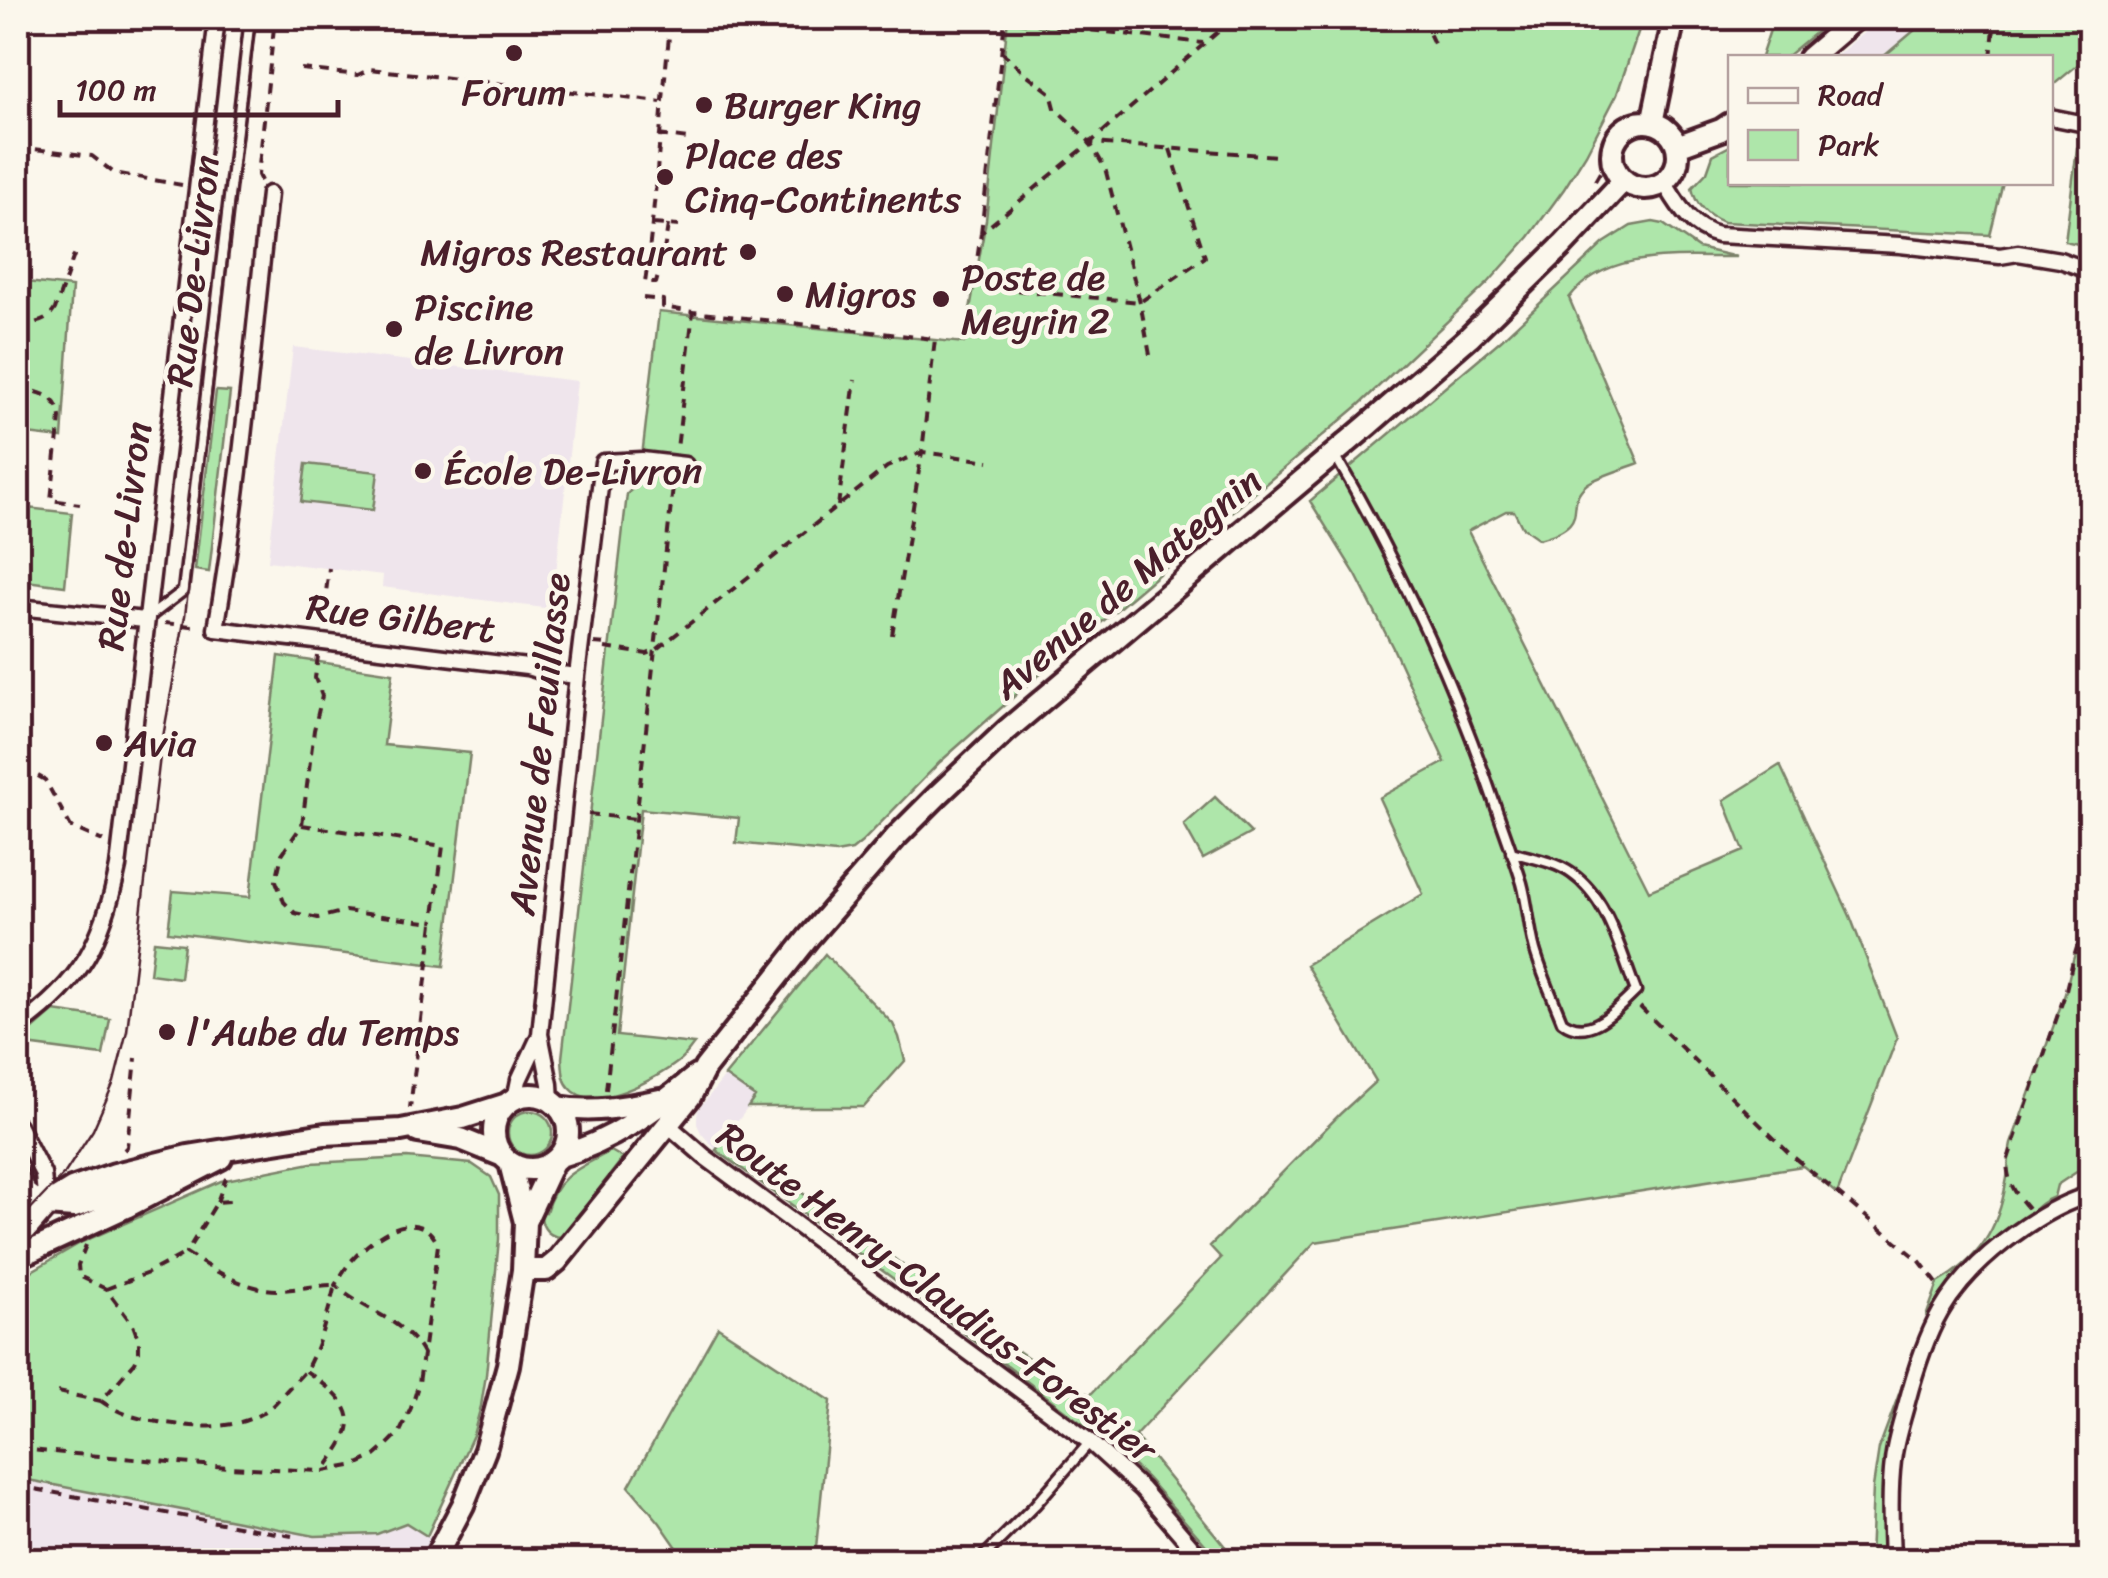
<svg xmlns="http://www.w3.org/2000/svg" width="2108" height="1578" font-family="Sriracha,sans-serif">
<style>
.built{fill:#efe5ec}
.green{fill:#aee6aa;stroke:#7c826a;stroke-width:2.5}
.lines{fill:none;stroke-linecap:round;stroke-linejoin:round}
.lane-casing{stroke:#4a1f2b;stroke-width:15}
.street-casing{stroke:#4a1f2b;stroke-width:21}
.secondary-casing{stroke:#4a1f2b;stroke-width:28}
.primary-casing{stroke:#4a1f2b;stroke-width:30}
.path{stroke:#4a1f2b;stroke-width:4;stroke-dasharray:10 8;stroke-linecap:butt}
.lane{stroke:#fbf7ec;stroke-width:8}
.street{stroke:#fbf7ec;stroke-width:14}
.secondary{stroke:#fbf7ec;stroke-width:20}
.primary{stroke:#fbf7ec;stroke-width:22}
.tram{stroke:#4a1f2b;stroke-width:2.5}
.poi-dot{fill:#4a1f2b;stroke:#fbf7ec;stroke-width:4}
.labels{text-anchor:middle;stroke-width:9;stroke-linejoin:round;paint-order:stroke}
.poi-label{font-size:38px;fill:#4a1f2b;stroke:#fbf7ec;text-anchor:start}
.street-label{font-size:38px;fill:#4a1f2b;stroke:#fbf7ec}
</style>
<rect width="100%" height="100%" fill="#fbf7ec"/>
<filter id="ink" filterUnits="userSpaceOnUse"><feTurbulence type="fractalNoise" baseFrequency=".01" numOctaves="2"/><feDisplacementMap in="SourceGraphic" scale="20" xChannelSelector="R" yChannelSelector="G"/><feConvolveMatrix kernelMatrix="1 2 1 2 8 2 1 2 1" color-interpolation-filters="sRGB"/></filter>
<g filter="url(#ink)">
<path class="built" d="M1881 18H1929L1883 57 1834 58Z
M293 347 577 381 552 609 382 587 383 575 268 561Z
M725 1076 756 1097 716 1150 701 1133 697 1124V1117L698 1110Z
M18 1478 315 1536 377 1534 406 1523 457 1554 453 1560H18Z"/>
<path class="green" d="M1008 18H1033L1138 29 1139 18H1643L1617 94 1586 154 1564 189 1529 237 1488 283 1360 404 1018 693 940 762 862 842 852 850 836 853 736 843 739 818 641 809 617 1036 694 1044C689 1050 685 1057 678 1062 657 1078 592 1115 570 1088 562 1080 563 1069 562 1058L627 494 639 482 659 312 964 343 986 220Z
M1774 18H1833L1786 57H1761Z
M1929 18H2090V50L2086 54V58L2051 87 2050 58 1883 57Z
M1730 146V182L2003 183 1990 235 1723 222C1707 216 1695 204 1692 188L1707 172 1713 155Z
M2077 148 2087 151 2085 177 2090 187 2078 244 2065 241Z
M1653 222 1663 224 1698 248 1737 257C1682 258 1607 248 1569 298L1639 463C1627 468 1596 477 1587 484 1561 505 1596 523 1539 539L1522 527 1514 511H1506L1468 531 1649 891 1744 851 1724 800 1780 765 1850 916 1897 1038 1837 1194 1803 1166 1315 1242 1135 1436 1236 1560H1219L1147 1478 1119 1452 891 1277 716 1150 725 1139C779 1177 835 1215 888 1254 954 1304 1017 1356 1090 1395L1221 1258 1210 1246 1340 1114 1376 1081 1306 965 1423 894 1379 798 1445 762 1393 648 1356 575 1310 501 1501 340 1604 243 1631 226Z
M18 281 72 287 62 438 18 433Z
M216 391 230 392 209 572 195 570Z
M306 464 378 472 373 510 301 502Z
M18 507 72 513 65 586 18 580Z
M279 656 393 673 384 745 470 753 444 966 168 932 173 891 250 897Z
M1215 797 1251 833 1203 859 1184 825Z
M2090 906V1163L2057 1185 2054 1197C2036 1204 2036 1210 2022 1220 1987 1249 1952 1279 1926 1317L1938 1283C1979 1259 1998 1230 2006 1183 2009 1170 2008 1158 2011 1144L2065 994 2073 960Z
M154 941 184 944 180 978 150 974Z
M825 954 893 1024 899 1037 905 1061 864 1107H748L755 1097 725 1076Z
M54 1011 110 1019 103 1055 27 1045 24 1037Z
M508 1133a22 22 0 1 1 44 0a22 22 0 1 1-44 0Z
M611 1151 623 1158 566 1232 560 1237C546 1236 540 1224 541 1211L546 1212C556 1175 580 1168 611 1151Z
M407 1158 472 1164 491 1177 499 1195V1239L486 1375 481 1406 473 1435 427 1536 406 1523 377 1534 315 1536 18 1478V1279L82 1242 221 1181 311 1163Z
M718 1327 831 1401 815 1557 806 1556V1560H718L717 1557 685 1559 660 1523 629 1486Z
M1909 1367 1885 1467 1883 1560H1870L1873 1487 1879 1448Z"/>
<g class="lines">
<g class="lane-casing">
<path id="lane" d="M1336 457C1398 564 1452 679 1492 796 1502 825 1513 854 1522 883 1528 905 1529 928 1535 950 1542 974 1553 998 1562 1021 1589 1042 1617 1009 1636 991 1620 951 1609 899 1571 873 1554 861 1531 858 1511 852
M149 617 183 591 250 18
M980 1560 1035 1505 1090 1442"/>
</g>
<g class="street-casing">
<path id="street" d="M2050 117 2090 125
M1664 182C1678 205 1690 228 1718 235L1900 245 2000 256 2018 253 2060 260 2090 271
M269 194C253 339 241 485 216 629L527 667 544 672 577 676
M18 607 145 620
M18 1027C81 983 103 941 118 867L217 18
M515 1099 519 1080 540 1035
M551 1101 550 1084 540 1034 577 676 603 462 642 460 685 465
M667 1124 705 1157 1090 1442 1142 1489 1203 1560
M18 1125 43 1174 46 1205
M18 1172 29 1192 46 1205
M1892 1560C1891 1528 1889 1494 1893 1461 1895 1441 1902 1421 1907 1402 1926 1330 1944 1289 2004 1242 2030 1222 2059 1203 2090 1195"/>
</g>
<g class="secondary-casing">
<path id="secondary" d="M1809 58 1856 18
M1612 155a33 33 0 1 1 66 0a33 33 0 1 1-66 0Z
M1652 123 1674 18
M1677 146 1721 130 1730 124
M494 1132a37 37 0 1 1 74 0a37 37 0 1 1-74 0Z
M558 1107C593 1113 626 1107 660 1100
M418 1132 461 1139 503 1156
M560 1156C612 1142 655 1110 696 1076
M46 1205 72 1189 115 1174 188 1156 325 1134 401 1130 463 1118 507 1104
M46 1205 74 1207 172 1172
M525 1222 553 1162
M18 1257 126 1207 221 1158
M523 1270H546L557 1261 690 1097 705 1068 808 938 896 837 938 795 1007 730 1368 425 1469 337 1563 245 1624 180
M434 1560 463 1505 485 1450 508 1365 523 1270 525 1222 510 1163"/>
</g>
<g class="primary-casing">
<path id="primary" d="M18 1233 26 1228 46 1205"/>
</g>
<path class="path" d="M983 18 1203 43
M1422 18 1437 50
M1130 33 1133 18
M1001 51 1021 70 1051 93 1055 108 1090 142
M1991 58 1995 18
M301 69 358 75 370 69 661 102
M658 135 688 139
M18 147 92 156 114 173 182 185
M1170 149 1205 257 1140 302 1003 289 982 279 976 267 981 233 1090 143 1234 18
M261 181 258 175 275 18
M1595 181 1613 150
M653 224 679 226
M668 225 663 257 656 283H645C657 195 661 106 671 18
M981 233 1005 20
M643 298 663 300V307L693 312 677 449
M18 324C34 323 46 324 55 309L77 247
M1150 355 1140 302 1105 168 1090 143 1277 156
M18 388C38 392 58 394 60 418L51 500 80 504
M838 506 855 380
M165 623 200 627
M322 625 329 568
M892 635 922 452 989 461
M594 643 606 644
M605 648 647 654 655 651 887 467 922 452 935 339 693 312
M318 656 315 678 322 696 314 730 302 825 282 854 276 881 284 902 295 913 318 918 345 911 433 923 410 1108
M38 776 45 780 71 827 103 841
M588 814 636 819
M302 825 443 846 433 923
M1640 1007 1791 1155 1919 1260 1939 1286
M606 1090 674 478
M124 1150 127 1147 136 1058
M217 1202 226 1178
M2028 1208C2014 1192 2008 1183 2007 1162L2065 994 2073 960 2090 906
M86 1245 78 1265 79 1276 106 1289 133 1325 139 1341V1353L135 1362 101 1401C124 1417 147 1421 174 1424 206 1429 245 1428 271 1407 277 1402 282 1395 287 1390 294 1382 303 1375 308 1366 321 1341 328 1313 335 1285 317 1285 299 1289 280 1290 247 1291 213 1270 186 1253L217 1202 231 1201
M106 1289 148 1273 186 1253
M306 1371C325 1385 359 1406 346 1435 341 1448 331 1459 324 1471
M58 1392 101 1401
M18 1449 227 1467 324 1471 356 1465 375 1456 384 1448 400 1432 411 1408 419 1383 438 1245C420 1203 374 1236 354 1258 346 1266 341 1276 335 1285 363 1311 404 1318 423 1354
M18 1486 292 1536"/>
<use href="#lane" class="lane"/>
<use href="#street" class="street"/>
<use href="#secondary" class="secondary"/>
<use href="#primary" class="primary"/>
<path class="tram" d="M18 1222 65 1173 93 1130 114 1082 127 1031 161 748 185 616 256 18"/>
</g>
</g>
<g class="poi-dot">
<circle cx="514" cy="53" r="10"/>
<circle cx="704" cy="105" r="10"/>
<circle cx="665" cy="177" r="10"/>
<circle cx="748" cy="252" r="10"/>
<circle cx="785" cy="294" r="10"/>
<circle cx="941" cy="299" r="10"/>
<circle cx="394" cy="329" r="10"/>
<circle cx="423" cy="471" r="10"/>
<circle cx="104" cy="743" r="10"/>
<circle cx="167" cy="1032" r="10"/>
</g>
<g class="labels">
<g class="poi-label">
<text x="514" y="105" text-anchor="middle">Forum</text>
<text x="724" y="118">Burger King</text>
<text x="685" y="168">Place des<tspan x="685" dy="44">Cinq-Continents</tspan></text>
<text x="728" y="265" text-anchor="end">Migros Restaurant</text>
<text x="961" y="290">Poste de<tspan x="961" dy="44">Meyrin 2</tspan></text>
<text x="805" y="307">Migros</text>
<text x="414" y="320">Piscine<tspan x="414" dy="44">de Livron</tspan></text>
<text x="443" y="484">École De-Livron</text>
<text x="124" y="756">Avia</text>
<text x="187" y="1045">l'Aube du Temps</text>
</g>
<g class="street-label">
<text transform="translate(193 271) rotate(-83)" y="13">Rue De-Livron</text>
<text transform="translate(124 536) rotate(-83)" y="13">Rue de-Livron</text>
<text transform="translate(1127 583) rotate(-40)" y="13">Avenue de Mategnin</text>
<text transform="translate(401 618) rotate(7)" y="13">Rue Gilbert</text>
<text transform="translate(539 744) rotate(-84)" y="13">Avenue de Feuillasse</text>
<text transform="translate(937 1292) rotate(37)" y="13">Route Henry-Claudius-Forestier</text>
</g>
</g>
<rect width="2108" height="1578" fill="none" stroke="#fbf7ec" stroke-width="60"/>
<rect x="30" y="30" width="2048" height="1518" fill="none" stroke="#4a1f2b" stroke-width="4" filter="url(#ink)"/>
<rect x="1728" y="55" width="325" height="130" fill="#fbf7ec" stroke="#b4a19f" stroke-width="2.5"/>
<rect x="1748" y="88" width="50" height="15" fill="#fbf7ec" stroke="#b4a19f" stroke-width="2.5"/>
<text x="1818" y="105" font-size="30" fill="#4a1f2b">Road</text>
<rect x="1748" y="130" width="50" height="30" fill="#aee6aa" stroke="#b4a19f" stroke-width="2.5"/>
<text x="1818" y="155" font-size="30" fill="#4a1f2b">Park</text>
<path d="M60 100v15h278v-15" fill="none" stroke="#4a1f2b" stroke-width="5"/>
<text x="75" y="100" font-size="30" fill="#4a1f2b" stroke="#fbf7ec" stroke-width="8" paint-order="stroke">100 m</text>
</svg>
